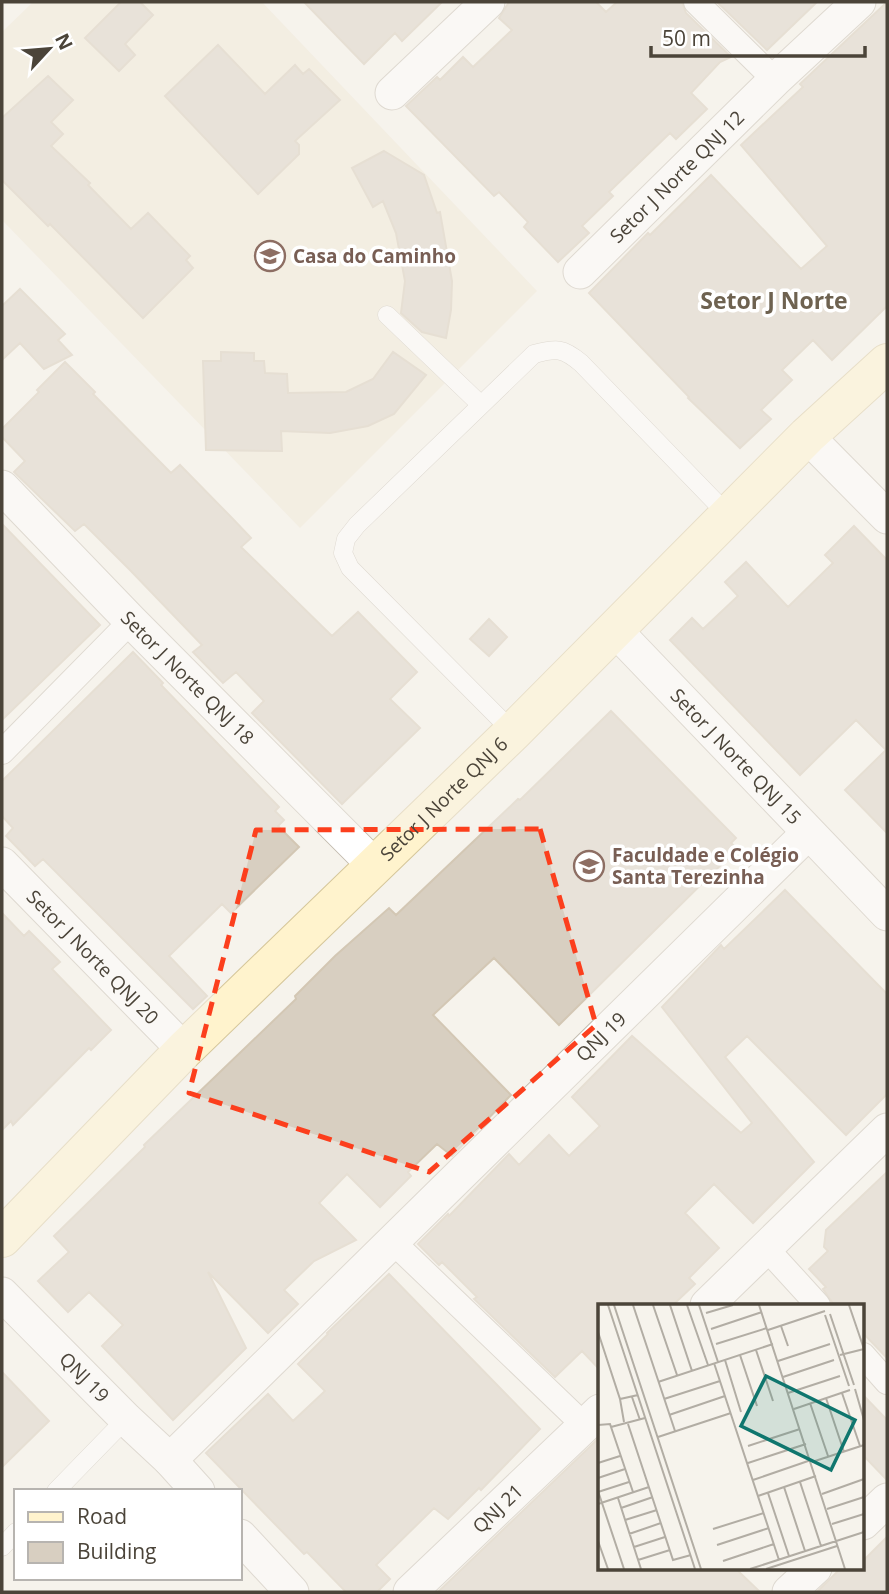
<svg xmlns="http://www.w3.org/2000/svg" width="889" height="1594" font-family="'Open Sans',sans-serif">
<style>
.education{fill:#efe8d6}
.building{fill:#d8cfc1;stroke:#d3c7b4;stroke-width:2}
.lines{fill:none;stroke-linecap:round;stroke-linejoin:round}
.service-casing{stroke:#c2bbae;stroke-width:19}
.pedestrian-casing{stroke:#c2bbae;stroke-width:26}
.minor-casing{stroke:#c2bbae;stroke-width:35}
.secondary-casing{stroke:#d6c79b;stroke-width:40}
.service{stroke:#fff;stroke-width:18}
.pedestrian{stroke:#fff;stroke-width:24}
.minor{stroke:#fff;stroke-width:33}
.secondary{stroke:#fff3cd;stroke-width:38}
.marked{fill:none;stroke:#fc3f1d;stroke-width:5;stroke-dasharray:14 9;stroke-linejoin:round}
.labels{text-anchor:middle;stroke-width:7;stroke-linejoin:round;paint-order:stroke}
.street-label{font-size:19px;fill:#4b4439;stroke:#fff}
.education-label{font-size:19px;font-weight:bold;fill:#785e54;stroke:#fff;text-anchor:start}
.quarter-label{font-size:23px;font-weight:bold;fill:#6e6250;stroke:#fff}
.inset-road{fill:none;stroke:#b2ada4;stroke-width:2}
.view{fill:#0f766e;fill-opacity:0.15;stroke:#0f766e;stroke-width:3.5}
.inset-edge{fill:none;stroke:#4b4439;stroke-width:3.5}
</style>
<rect width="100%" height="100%" fill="#f6f3ec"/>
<path class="education" d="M33 2H262L537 291 300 528 2 220V32Z"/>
<path class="building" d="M121 2H140L153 15 125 44 135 55 119 71 85 38Z
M304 2H442L402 41 395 33 364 64Z
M509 2H596L606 12 617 2H682L686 13 731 57 720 62 691 93 707 109 676 139 670 133 609 192 613 196 582 226 589 233 558 262 524 227 528 222 499 192 494 196 406 106 437 77 440 80 463 57 473 67 512 30 499 18Z
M717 2H817L767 50Z
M887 2V306L832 360 813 340 782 370 792 380 761 410 771 419 740 448 688 398 689 397 589 293 648 233 650 235 711 175 801 269 827 246 741 145 803 87 800 84Z
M218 45 265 94 295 65 303 74 309 69 340 100 295 141 299 145V154L258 194 165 96Z
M48 76 73 100 51 122 63 134 51 146 90 183 88 185 131 229 148 213 190 256 186 260 193 268 143 318 50 224 48 226 2 180V118Z
M384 151 424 175 437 213 440 212 452 281 451 310 446 338 422 332 401 313 405 281 396 233 383 201 373 207 352 168Z
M20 289 65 334 58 340 72 355 44 369 20 343 2 360V306Z
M221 352 254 353V361H264L265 373 287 374 288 393 346 392 373 379 393 352 426 375 394 414 368 426 330 433 281 431 282 451 206 450 203 361H221Z
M65 362 95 392 93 394 171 473 180 465 232 518 251 538 241 547 332 636 358 612 417 672 390 699 420 728 342 804 252 713 264 701 236 672 223 683 193 652 202 645 130 570 84 524 75 531 14 472 25 461 2 437V429L39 392 37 390Z
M2 524 100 625 2 720Z
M854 526 887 560V833L845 790 886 750 856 720 800 775 670 640 692 618 703 629 738 596 725 582 746 562 788 607 833 563 825 555Z
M489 619 507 637 489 656 470 639Z
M133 652 163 683 161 685 279 807 275 811 284 820 278 826 299 847 231 913 222 904 169 956 207 996 193 1009 43 859 35 866 6 836 13 828 2 816V781Z
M611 711 736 838 731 843 737 849 559 1025 494 958 433 1015 511 1095 452 1156 437 1144 408 1172 411 1176 380 1207 347 1174 319 1203 356 1240 314 1261 284 1290 298 1304 268 1333 208 1272 246 1348 173 1420 102 1346 123 1325 89 1292 68 1312 38 1281 69 1252 54 1236 145 1147 144 1145 296 999 295 996 335 956 389 908 396 915 518 799 520 800Z
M785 890 887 994V1094L846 1135 747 1036 725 1057 814 1162 753 1223 714 1184 685 1213 719 1248 689 1278 695 1284 673 1305H600V1370L582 1351 555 1377 474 1299 477 1297 442 1262 439 1265 418 1244 448 1214 449 1216 509 1154 519 1165 549 1135 569 1156 600 1126 572 1097 632 1036 741 1133 752 1123 662 1007 721 945 724 949Z
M2 913 24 936 29 931 60 962 52 969 111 1030 91 1050 89 1048 13 1125 11 1121 2 1130Z
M887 1172V1358L863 1333V1305H834L823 1289 826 1287 809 1269 828 1251 824 1247 826 1230Z
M389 1274 540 1429 481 1490 479 1488 448 1519 434 1508 376 1565 390 1579 377 1592H346L307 1552 304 1554 206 1453 268 1394 293 1421 325 1391 298 1364 328 1334 327 1333Z
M2 1372 49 1421 2 1467Z
M863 1395 887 1420V1480L863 1455Z
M600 1437V1568H735L760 1592H438Z
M887 1537V1592H817L841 1568H863V1561Z"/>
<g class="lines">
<g class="service-casing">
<path id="service" d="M387 315 481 405
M513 732 350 568 343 553 346 539 357 525 534 354C557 348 563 348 581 363L729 516
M56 1491 126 1419
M2 1547 16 1532"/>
</g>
<g class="pedestrian-casing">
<path id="pedestrian" d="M696 2 775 80
M2 752 131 621
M392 1241 585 1426
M766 1248 818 1305
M863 1355 887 1382"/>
</g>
<g class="minor-casing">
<g id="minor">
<path d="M392 93 488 2"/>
<path id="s1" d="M580 272 775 80 859 2"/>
<path d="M807 436 887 517"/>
<path id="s2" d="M2 487 131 621 375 866"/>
<path id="s3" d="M615 630 887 914"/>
<path id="s4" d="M2 864 184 1050"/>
<path id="s5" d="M2 1294 126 1419 170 1460 198 1491"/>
<path d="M707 1305 887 1130"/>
<path id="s6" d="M170 1460 808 833"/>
<path d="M863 1523 887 1500"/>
<path d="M240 1536 292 1592"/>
<path id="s7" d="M410 1592 600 1411"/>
<path d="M789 1592 815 1568"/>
</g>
</g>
<g class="secondary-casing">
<g id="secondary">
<path id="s8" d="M2 1238 184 1050 513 732 807 436 887 363"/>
</g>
</g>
<use href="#service" class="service"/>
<use href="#pedestrian" class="pedestrian"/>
<use href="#minor" class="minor"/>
<use href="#secondary" class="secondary"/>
</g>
<path d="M0 0H889V1594H0ZM540 829 596 1025 429 1172 189 1093 256 830Z" fill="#f6f3ec" fill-opacity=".55" fill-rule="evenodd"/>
<path class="marked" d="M540 829 596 1025 429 1172 189 1093 256 830Z"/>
<defs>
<g id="school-ring" transform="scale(1.575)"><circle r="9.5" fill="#fff" stroke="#8d6e63" stroke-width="1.5"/><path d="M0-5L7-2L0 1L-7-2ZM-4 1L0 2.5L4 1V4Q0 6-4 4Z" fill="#8d6e63"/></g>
<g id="university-ring" transform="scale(1.575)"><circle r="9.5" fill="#fff" stroke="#8d6e63" stroke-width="1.5"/><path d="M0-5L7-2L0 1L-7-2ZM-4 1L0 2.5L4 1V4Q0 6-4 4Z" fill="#8d6e63"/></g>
</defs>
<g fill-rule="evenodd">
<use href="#school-ring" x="270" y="256"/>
<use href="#university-ring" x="589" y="866"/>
</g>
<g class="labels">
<g class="street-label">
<text dy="7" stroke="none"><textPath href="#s1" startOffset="136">Setor J Norte QNJ 12</textPath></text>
<text dy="7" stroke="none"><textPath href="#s2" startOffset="266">Setor J Norte QNJ 18</textPath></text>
<text dy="7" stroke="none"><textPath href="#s3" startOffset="175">Setor J Norte QNJ 15</textPath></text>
<text dy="7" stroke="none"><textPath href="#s8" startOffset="623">Setor J Norte QNJ 6</textPath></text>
<text dy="7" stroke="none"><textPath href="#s4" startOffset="130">Setor J Norte QNJ 20</textPath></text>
<text dy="7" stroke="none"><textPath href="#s6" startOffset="604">QNJ 19</textPath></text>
<text dy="7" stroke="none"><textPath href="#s5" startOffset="117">QNJ 19</textPath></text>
<text dy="7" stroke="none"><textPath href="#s7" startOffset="121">QNJ 21</textPath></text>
</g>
<g class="education-label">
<text x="293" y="263">Casa do Caminho</text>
<text x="612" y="862">Faculdade e Colégio<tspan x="612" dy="22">Santa Terezinha</tspan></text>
</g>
<g class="quarter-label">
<text x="774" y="309">Setor J Norte</text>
</g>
</g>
<g transform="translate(598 1304)">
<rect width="266" height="266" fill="#f6f3ec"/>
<path class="inset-road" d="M10 1 97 265M16 1 103 265M35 1 77 127M55 1 79 71M72 1 94 67M89 1 110 61M101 1 120 58M161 1 247 265M251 1 266 45M108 9 135 1M232 10 256 81M227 11 251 82M183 22 190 42M113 25 164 8M170 26 227 7M0 28 22 95 40 91M118 40 169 24M158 46 175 97M142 51 159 102M242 51 266 45M127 56 143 108M180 57 232 40M116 59 181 256M185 73 236 56M60 78 175 40M257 85 266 116M190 89 242 72M244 89 262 142M34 93 42 116M228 94 246 148M22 95 26 118M66 95 122 77M212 99 230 152M196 105 252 86M71 111 127 92M30 120 75 256 93 251M0 121 12 120 35 188M13 123 47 114M60 133 133 109M150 142 202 125M214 158 266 141M0 159 22 152M150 159 208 140M0 174 27 165M155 176 213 156M202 178 223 242M186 183 207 247M0 187 26 265M0 188 31 178M170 189 191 252M224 190 266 175M160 192 218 172M20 194 43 265M0 200 51 183M23 204 55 193M229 205 266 193M27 216 59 206M234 220 266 210M115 225 166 209M31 230 63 219M0 237 10 265M119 241 171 224M36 243 67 233M40 256 72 246M125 257 176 240M152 265 266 228M168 265 239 242"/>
<path class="view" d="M168 72 257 116 233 166 143 122Z"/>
<rect width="266" height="266" class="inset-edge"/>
</g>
<rect width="889" height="1594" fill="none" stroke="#4b4439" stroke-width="7"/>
<rect x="14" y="1489" width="228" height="91" fill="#ffffff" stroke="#b7b4b0" stroke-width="2"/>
<rect x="28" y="1512" width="35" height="10" fill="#fff3cd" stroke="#b7b4b0" stroke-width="2"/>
<text x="77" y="1524" font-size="21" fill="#4b4439">Road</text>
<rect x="28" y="1542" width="35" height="21" fill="#d8cfc1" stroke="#b7b4b0" stroke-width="2"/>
<text x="77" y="1559" font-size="21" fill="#4b4439">Building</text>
<g transform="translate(49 49) rotate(64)" stroke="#ffffff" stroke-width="5" paint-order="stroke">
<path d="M0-5L12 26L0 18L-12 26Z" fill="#4b4439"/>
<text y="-10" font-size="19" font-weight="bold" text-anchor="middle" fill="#4b4439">N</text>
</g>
<path d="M651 46v10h214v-10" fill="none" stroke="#4b4439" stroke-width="3.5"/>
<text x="662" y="46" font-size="21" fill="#4b4439" stroke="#ffffff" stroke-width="5" paint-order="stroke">50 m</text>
</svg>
